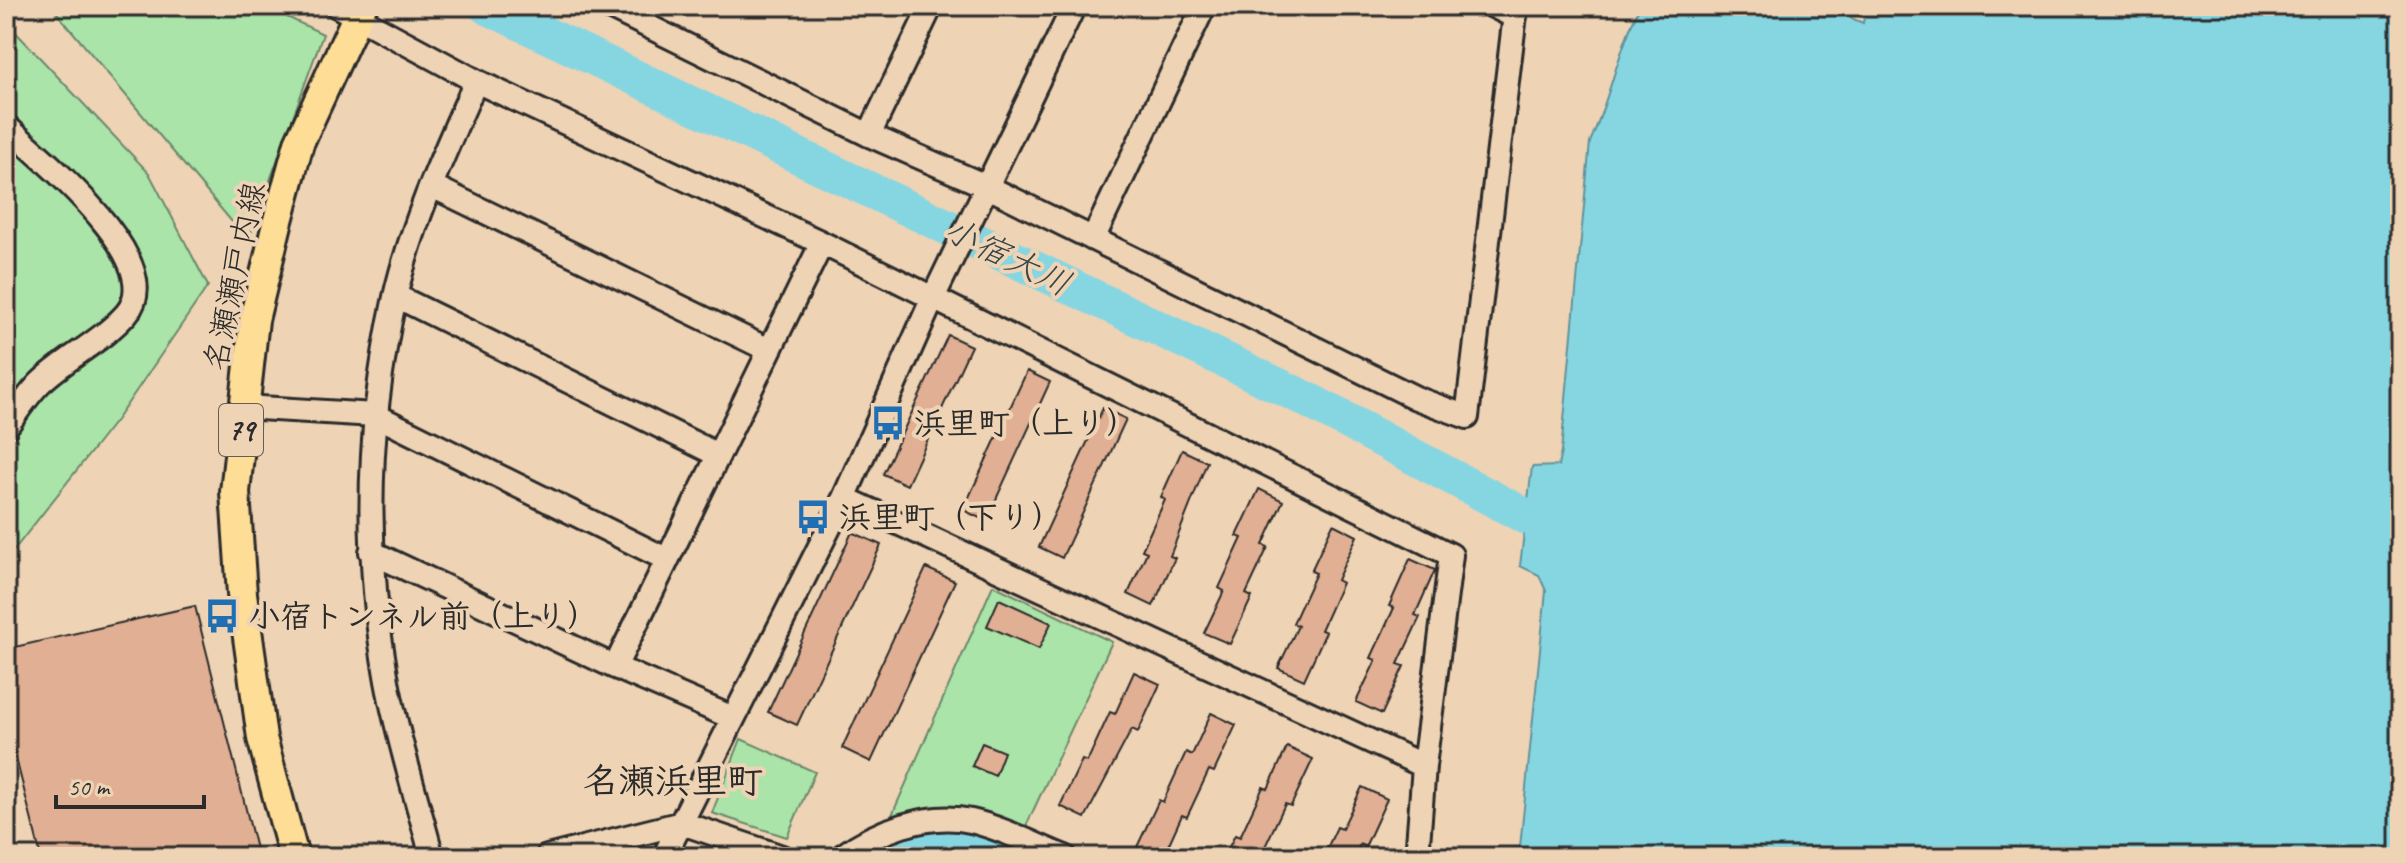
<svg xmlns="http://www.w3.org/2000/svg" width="2406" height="863" font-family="Caveat,'Klee One',sans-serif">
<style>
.green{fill:#aae4a9;stroke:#6a886a;stroke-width:2}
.water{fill:#86d6e2;stroke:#629299;stroke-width:2}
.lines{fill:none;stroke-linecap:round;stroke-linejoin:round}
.river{stroke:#86d6e2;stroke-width:36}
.building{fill:#e1af93;stroke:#2b2b2b;stroke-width:2}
.minor-casing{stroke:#2b2b2b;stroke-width:28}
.major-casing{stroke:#2b2b2b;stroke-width:34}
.minor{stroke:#eed3b5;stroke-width:22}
.major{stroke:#fedd96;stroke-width:28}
.labels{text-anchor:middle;stroke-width:8;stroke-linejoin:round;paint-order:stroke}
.shield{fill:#eed3b5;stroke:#665d54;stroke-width:2}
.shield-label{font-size:30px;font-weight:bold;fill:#2b2b2b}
.street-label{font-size:32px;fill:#2b2b2b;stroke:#eed3b5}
.poi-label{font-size:32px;font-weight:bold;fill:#2b2b2b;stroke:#eed3b5;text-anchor:start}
.water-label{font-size:34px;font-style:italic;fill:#394546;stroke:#eed3b5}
.quarter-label{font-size:36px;font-weight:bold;fill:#2b2b2b;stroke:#eed3b5}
</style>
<rect width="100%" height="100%" fill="#eed3b5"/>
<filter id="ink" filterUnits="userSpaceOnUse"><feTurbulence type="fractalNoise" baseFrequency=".0125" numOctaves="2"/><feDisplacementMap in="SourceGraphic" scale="16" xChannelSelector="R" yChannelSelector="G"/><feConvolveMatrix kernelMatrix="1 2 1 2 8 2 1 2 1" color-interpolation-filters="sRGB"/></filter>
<g filter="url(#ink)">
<path class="green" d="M51 6H264L323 34 248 241Z
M6 22 149 173 208 286 117 419 6 560Z
M993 585 1112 642 1026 826 962 809 892 815Z
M741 739 815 772 787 837 712 813Z"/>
<path class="water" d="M1640 6H1822L1863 23 1864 18 1837 6H2400V857H1519L1546 591 1539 575 1520 566 1532 467 1558 466 1561 452 1590 142C1610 98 1618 50 1640 6Z"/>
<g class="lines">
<path class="river" d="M486 6 1304 398 1525 516
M891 857C926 841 969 842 1004 857"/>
</g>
<path class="building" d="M948 335 971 346 907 485 883 474Z
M1027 371 1050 382 986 521 963 510Z
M1103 408 1126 419 1062 558 1039 547Z
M1182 450 1207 462 1170 556 1175 558 1153 606 1128 594 1147 552 1142 550 1165 500 1161 497Z
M1259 489 1283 501 1263 545 1268 547 1246 594 1252 597 1230 644 1204 633 1224 591 1219 588 1242 538 1237 536Z
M1333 524 1357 536 1337 580 1342 583 1321 630 1326 632 1304 680 1278 668 1298 626 1293 623 1316 573 1311 571Z
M852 532 881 545 797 725 768 712Z
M1410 559 1435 570 1415 615 1420 617 1398 664 1404 666 1382 714 1356 702 1376 660 1371 658 1394 608 1389 606Z
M926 568 955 581 871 762 842 748Z
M999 599 1051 623 1039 649 987 626Z
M195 606 258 857H41L6 719V649Z
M1134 672 1160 684 1138 732 1132 729 1085 818 1060 806 1082 760 1087 762 1110 712 1115 714Z
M1211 713 1236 725 1214 772 1209 770 1187 817 1182 815 1163 857H1158L1137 847 1159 800 1163 802 1186 752 1192 755Z
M982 743 1004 752 995 776 972 766Z
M1287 747 1313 759 1291 806 1285 804 1263 851 1259 848 1255 857H1224L1235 835 1240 837 1263 787 1268 789Z
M1362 787 1387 799 1365 847 1360 844 1354 857H1323L1337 827 1342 829Z"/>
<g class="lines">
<g class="minor-casing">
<path id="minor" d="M337 6 476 81 822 243 1451 555 1424 766 1417 857
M607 6 869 135 988 187 1416 398 1467 417 1516 6
M1493 6 1515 17
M6 126C39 157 172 262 126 314 102 341 66 358 40 383 27 396 17 412 6 427
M869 135 931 6
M432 186 769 350
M1093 239 1204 6
M396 296 718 455
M243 407 375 415 666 559
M844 498 1424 766
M371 552 615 667 733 718
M615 667 822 243
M432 857C417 799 398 740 387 681 364 554 367 423 395 297 412 222 445 151 476 81
M547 857 682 823 782 857
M664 857 844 498 932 300 1074 6
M841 857C874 832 928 811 971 821 1002 828 1035 845 1065 857"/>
</g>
<g class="major-casing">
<path id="major" d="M294 857 262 738 242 594 235 492 254 320 277 224 299 143 362 6"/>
</g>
<use href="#minor" class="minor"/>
<use href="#major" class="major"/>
</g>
</g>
<defs>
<g id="bus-bare" transform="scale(2.76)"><path d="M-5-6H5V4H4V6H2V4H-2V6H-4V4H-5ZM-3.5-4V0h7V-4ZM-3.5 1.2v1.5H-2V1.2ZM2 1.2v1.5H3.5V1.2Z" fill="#1f6fb2" stroke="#eed3b5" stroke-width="2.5" paint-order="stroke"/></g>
</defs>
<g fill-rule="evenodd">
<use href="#bus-bare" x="888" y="423"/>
<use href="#bus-bare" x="813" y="517"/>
<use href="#bus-bare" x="222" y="616"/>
</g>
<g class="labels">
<rect class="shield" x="219" y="404" width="44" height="52" rx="6"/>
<g class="shield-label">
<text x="241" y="440">79</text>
</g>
<g class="street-label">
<text transform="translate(234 276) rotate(-78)" y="11">名瀬瀬戸内線</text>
</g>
<g class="poi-label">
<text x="914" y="434">浜里町（上り）</text>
<text x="839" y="528">浜里町（下り）</text>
<text x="248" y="627">小宿トンネル前（上り）</text>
</g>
<g class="water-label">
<text transform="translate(1008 256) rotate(26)" y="12">小宿大川</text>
</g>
<g class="quarter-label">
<text x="673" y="793">名瀬浜里町</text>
</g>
</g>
<rect width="2406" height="863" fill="none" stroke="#eed3b5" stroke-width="32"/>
<rect x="16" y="16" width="2374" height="831" fill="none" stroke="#2b2b2b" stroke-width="3" filter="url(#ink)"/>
<path d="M56 795v12h148v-12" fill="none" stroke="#2b2b2b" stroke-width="4"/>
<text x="68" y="795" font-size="24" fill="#2b2b2b" stroke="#eed3b5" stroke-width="6" paint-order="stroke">50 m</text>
</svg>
